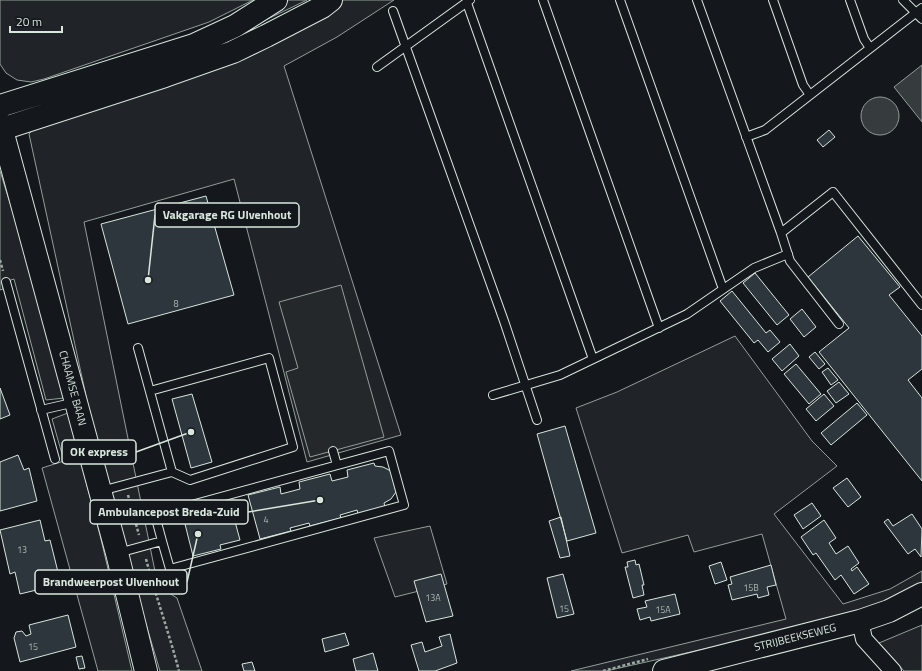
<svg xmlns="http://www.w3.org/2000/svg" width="922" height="671" font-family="'Titillium Web',sans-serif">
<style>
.green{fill:#202428;stroke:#939e99}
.parking{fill:#24282b;stroke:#939e99}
.water{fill:#363b3e;stroke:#939e99}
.building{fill:#2c363c;stroke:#d8e6dc}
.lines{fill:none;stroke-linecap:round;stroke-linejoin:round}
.lane-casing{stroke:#d8e6dc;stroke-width:10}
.street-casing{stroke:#d8e6dc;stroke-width:18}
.secondary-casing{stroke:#d8e6dc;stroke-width:24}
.highway-casing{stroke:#d8e6dc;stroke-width:24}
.path{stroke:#9da8a2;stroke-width:2.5;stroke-dasharray:3 2;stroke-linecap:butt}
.lane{stroke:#14181c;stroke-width:8}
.street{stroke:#14181c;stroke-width:16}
.secondary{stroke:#14181c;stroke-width:22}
.highway{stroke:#14181c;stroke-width:22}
.labels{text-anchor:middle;stroke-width:3;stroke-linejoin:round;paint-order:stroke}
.number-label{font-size:9px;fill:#adbab4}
.street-label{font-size:11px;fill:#d8e6dc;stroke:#14181c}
.leader{fill:none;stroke:#d8e6dc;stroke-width:1.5}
.callout-dot{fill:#d8e6dc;stroke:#14181c;stroke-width:1.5}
.callout{fill:#14181c;stroke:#d8e6dc;stroke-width:1.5}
.callout-label{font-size:12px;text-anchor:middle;font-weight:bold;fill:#d8e6dc}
</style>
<rect width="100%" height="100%" fill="#14181c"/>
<path class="green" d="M0 0H253L209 22 44 79 31 82 17 80 6 73 0 64Z
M287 0H307L247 29Z
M339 0H394L337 37 284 66 401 435 307 462 234 179 84 222 158 586 177 598 202 671H160L129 567 90 414 29 134 36 127Z
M0 171 19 232 64 398 46 400 14 279 2 283 3 289 0 290Z
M735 336 812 441 837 466 774 514 843 604 890 589 922 571V583L897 598 820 623 606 671H571L786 619 762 534 694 552 688 535 622 553 576 408 617 392Z
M68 413 100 535 132 671H98L42 468 64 461 52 419Z
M430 526 447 584 395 597 374 538Z
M922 625V671H904L879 643Z"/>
<path class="parking" d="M341 285 384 437 310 457 286 372 298 368 279 302Z"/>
<path class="water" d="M922 65V122L894 87Z
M861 116a19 19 0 1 1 38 0a19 19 0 1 1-38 0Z"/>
<path class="building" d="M829 130 835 137 823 147 817 140Z
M206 196 234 295 128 324 101 224Z
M858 236 900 287 889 295 922 336V369L908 380 922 398V481L819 352 849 328 808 277Z
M755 273 789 315 777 325 743 283Z
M732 291 766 333 770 330 780 342 768 352 758 340 754 343 720 301Z
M802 309 816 327 804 337 790 319Z
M790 344 799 356 782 371 772 359Z
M815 352 825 364 819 369 809 357Z
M796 364 821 394 809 404 784 374Z
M828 368 838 380 831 385 822 372Z
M839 382 849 394 836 403 827 391Z
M0 388 10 415 0 419Z
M192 394 212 462 191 468 172 399Z
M824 394 834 406 816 421 806 409Z
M857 403 867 415 831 445 821 433Z
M565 426 596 533 567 541 537 434Z
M18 455 24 470 29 468 37 501 0 511V462Z
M374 463 375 466 383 467 391 471 396 492 391 499 384 503 385 507 358 514 357 510 340 515 341 518 310 526 309 523 290 528 291 531 260 539 248 495 280 487 281 494 300 489 299 482 330 474 332 481 348 477 347 470Z
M847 478 861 497 848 507 833 488Z
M230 503 240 540 220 545 221 549 193 556 182 512 210 504 211 508Z
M812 503 821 516 803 529 794 515Z
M912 514 922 529 921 557 915 549 908 554 884 522 888 519 893 526Z
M561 517 570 556 560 558 549 521Z
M40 520 45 541 50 540 61 584 20 594 15 572 10 574 0 530Z
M824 520 836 538 829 543 836 554 848 546 859 563 851 569 852 571 857 567 869 584 854 594 841 575 835 580 816 553 813 555 801 537Z
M635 560 636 565 639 564 644 585H642L644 595 633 598 625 567H628L627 562Z
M721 562 727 580 715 584 709 566Z
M771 565 776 585 767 587 769 595 758 598 757 594 732 600 728 585 732 584 730 577Z
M441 574 453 616 426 622 414 581Z
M563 574 574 614 557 618 547 578Z
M675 594 680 614 651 621 650 617 640 620 637 609 647 607 645 601Z
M68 615 76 647 20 662 14 638 16 632 22 631 26 636 31 634 29 625Z
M345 633 349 645 325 652 322 639Z
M450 634 457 663 435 671H419L411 645 422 642 425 652 442 646 439 637Z
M373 653 378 671H356L353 659Z
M82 656 85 668 79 669 76 657Z
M252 662 255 671H244L242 664Z"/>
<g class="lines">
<g class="lane-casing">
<path id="lane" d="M543 0 659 328
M620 0 723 289
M697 0 781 233
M773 0 803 85 810 95
M850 0 864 39 870 48
M903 0 922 19
M467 3 593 359
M393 11 504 321 537 420
M377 67 470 0
M746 137 765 130 922 8
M6 282 55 459
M839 324 790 261 781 233 833 192 922 305
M150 391 269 358 293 447 190 480 172 472
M493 395 560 375 687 314 754 268 788 254
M41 410 76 402
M333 451 337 465
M101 491 172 472 138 348
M118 553 162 541 170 569 404 505 389 451 155 515 162 541"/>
</g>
<g class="street-casing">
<path id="street" d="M860 621 864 639 893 671"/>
</g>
<g class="secondary-casing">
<path id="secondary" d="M0 123 117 553 146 671
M664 671 860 621 889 611 922 594"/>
</g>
<g class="highway-casing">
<path id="highway" d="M0 106 194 45 235 26 276 0
M2 129 165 76 233 52 266 36 322 7 331 0"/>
</g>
<path class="path" d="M0 260 3 271
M128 495 139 535
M146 559C156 597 169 633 179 671
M603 671 648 659"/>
<use href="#lane" class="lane"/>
<use href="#street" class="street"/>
<use href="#secondary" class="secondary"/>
<use href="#highway" class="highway"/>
</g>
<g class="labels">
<g class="number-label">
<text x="176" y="307">8</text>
<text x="266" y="523">4</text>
<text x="22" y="553">13</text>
<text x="751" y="591">15B</text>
<text x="433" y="601">13A</text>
<text x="564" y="612">15</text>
<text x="663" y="613">15A</text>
<text x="33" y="650">15</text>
</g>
<g class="street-label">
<text transform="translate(73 388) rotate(75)" y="4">CHAAMSE BAAN</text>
<text transform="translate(795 637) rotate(-14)" y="4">STRIJBEEKSEWEG</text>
</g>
</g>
<path class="leader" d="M148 280L155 215M191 432L136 452M320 500L248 512M198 534L187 582"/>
<g class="callout-dot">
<circle cx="148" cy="280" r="4"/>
<circle cx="191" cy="432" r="4"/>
<circle cx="320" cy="500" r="4"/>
<circle cx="198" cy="534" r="4"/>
</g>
<g class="callout">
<rect x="155" y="203" width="144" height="24" rx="4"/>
<rect x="62" y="440" width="74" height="24" rx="4"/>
<rect x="90" y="500" width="158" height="24" rx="4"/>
<rect x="35" y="570" width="152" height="24" rx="4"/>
</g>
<g class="callout-label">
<text x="227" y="219">Vakgarage RG Ulvenhout</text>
<text x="99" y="456">OK express</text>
<text x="169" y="516">Ambulancepost Breda-Zuid</text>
<text x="111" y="586">Brandweerpost Ulvenhout</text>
</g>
<path d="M10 26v6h52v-6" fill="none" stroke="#d8e6dc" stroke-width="2"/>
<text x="16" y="26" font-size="12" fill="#d8e6dc" stroke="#14181c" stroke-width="3" paint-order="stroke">20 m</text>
</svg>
